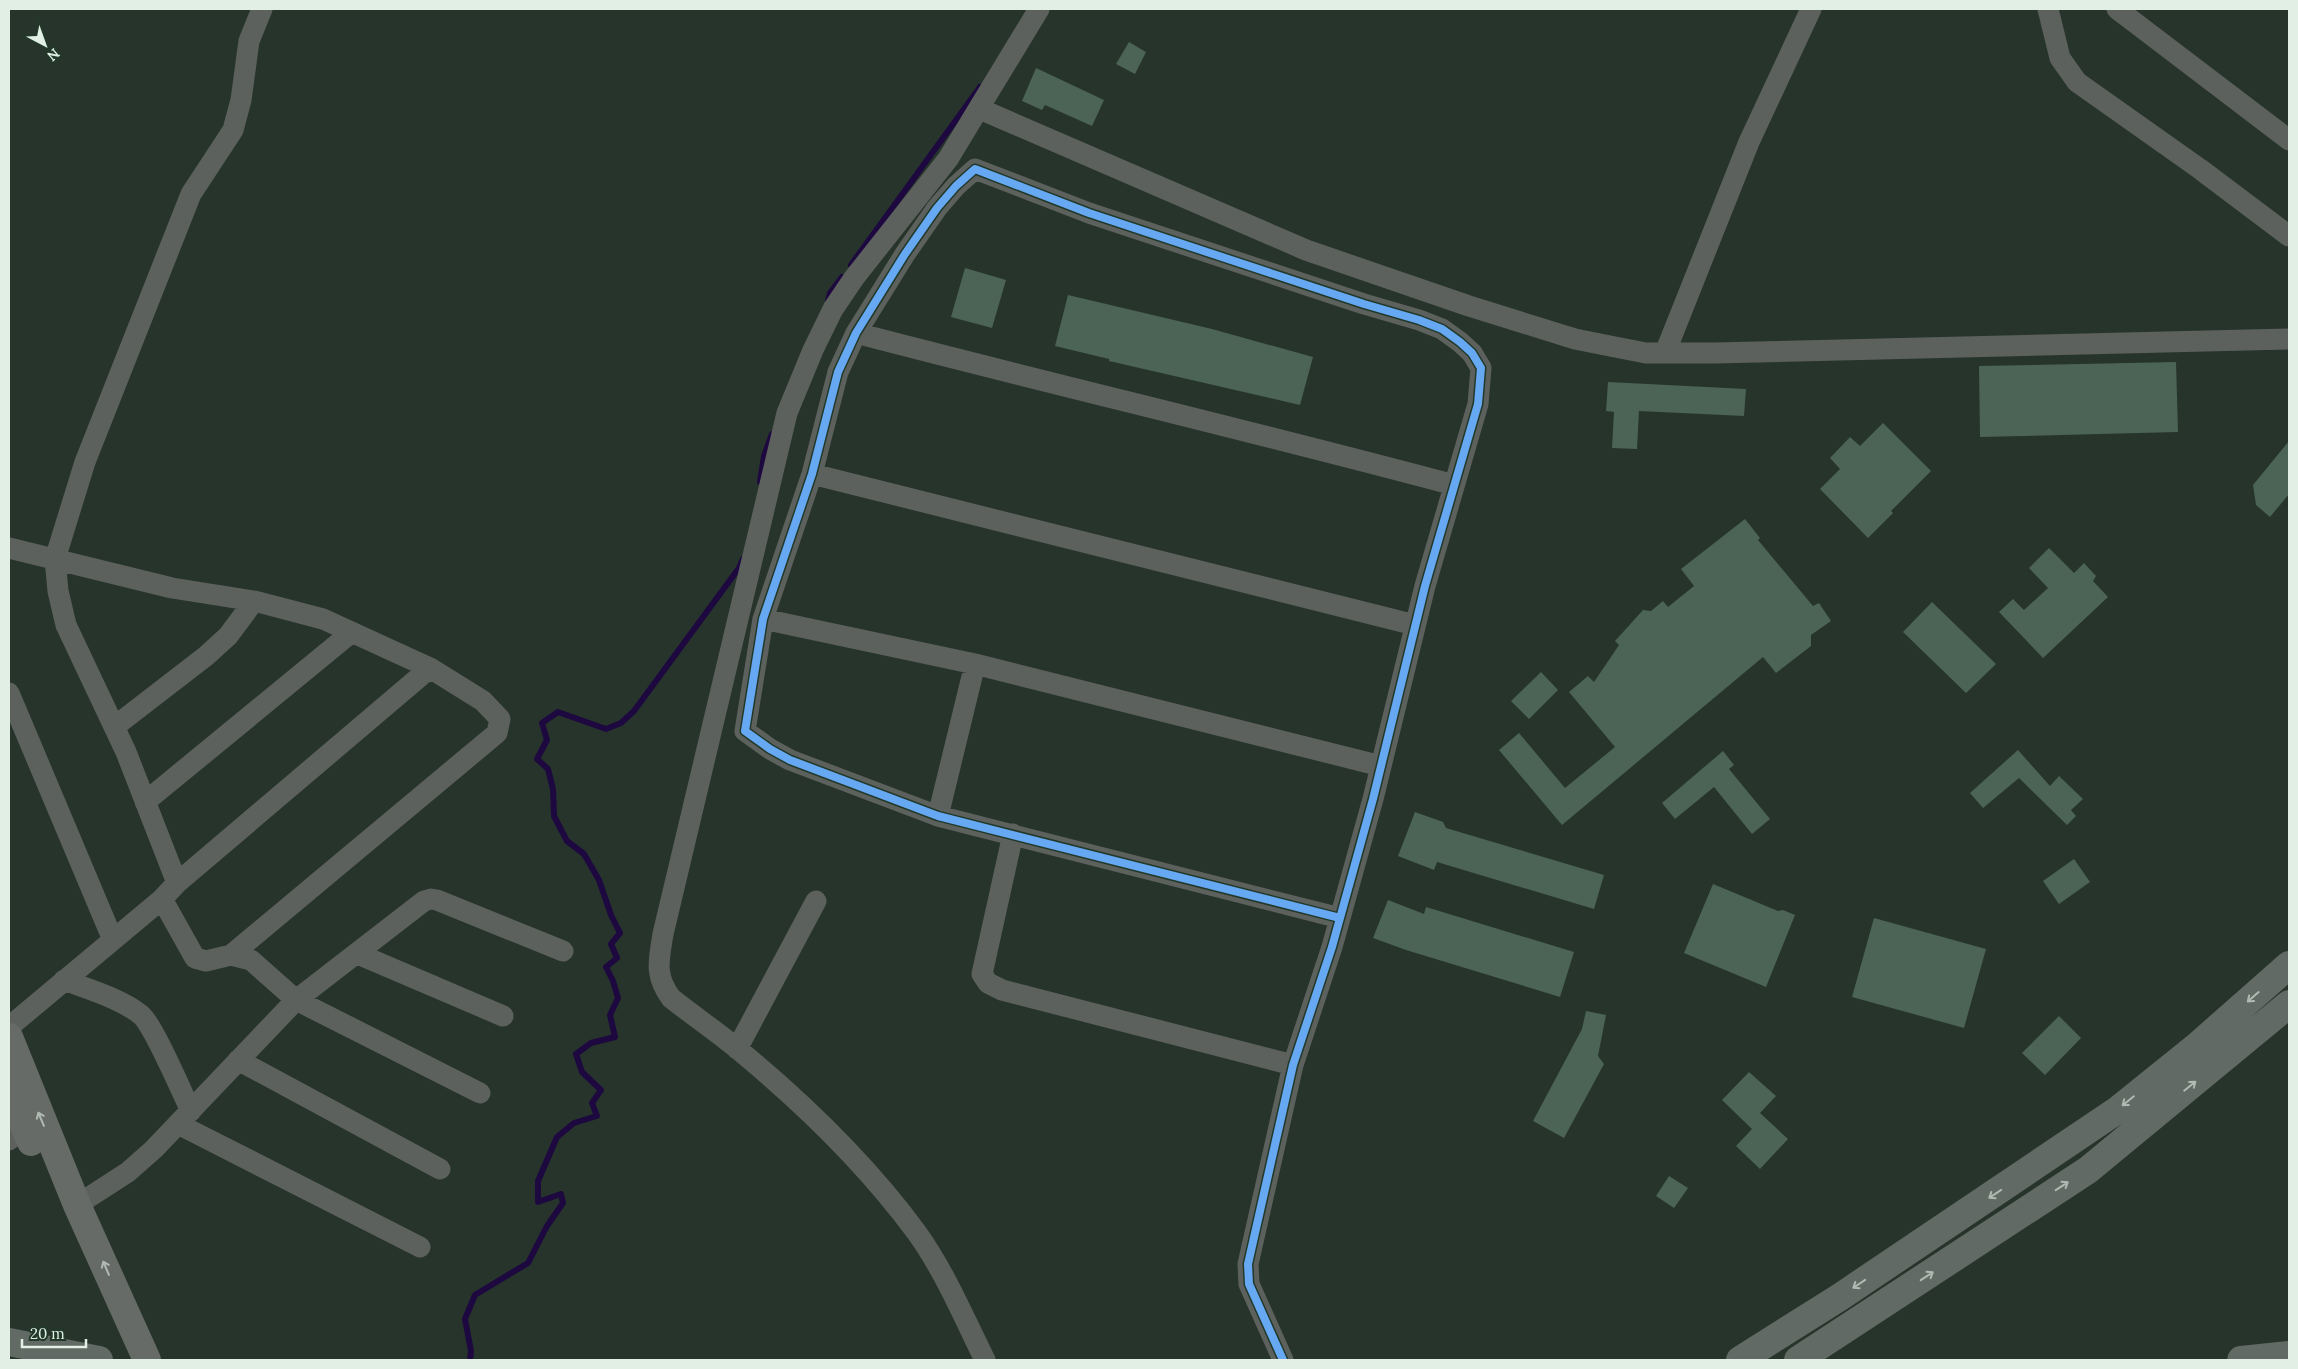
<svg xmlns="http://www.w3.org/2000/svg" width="2298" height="1369" font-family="Lora,serif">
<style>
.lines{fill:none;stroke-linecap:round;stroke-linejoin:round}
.stream{stroke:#1d0940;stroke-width:6}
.building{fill:#4b6455}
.street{stroke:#5d615e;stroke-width:21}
.secondary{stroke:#666b67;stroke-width:28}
.primary{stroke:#626a65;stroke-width:28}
.cycleway-casing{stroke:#22392a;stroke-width:11}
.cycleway{stroke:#66a8f1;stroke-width:8}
.oneway{stroke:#aebab2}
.oneway2{stroke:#b0bab3}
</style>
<rect width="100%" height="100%" fill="#27342b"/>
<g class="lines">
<path class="stream" d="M851 265 980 87
M828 301 830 293 842 277
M760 482 764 456 772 434
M470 1360 471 1351 465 1319 475 1295 528 1263 547 1226 563 1203 561 1194 538 1202V1181L557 1137 574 1123 597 1116 592 1103 601 1090 582 1072 576 1054 591 1043 615 1037 610 1015 618 998 613 981 606 967 617 958 611 944 620 933 611 915 599 880 584 854 567 841 554 816 553 789 548 769 537 759 547 740 542 723 558 712 606 729 621 723 634 711 739 568 743 559"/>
</g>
<path class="building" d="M1129 42 1146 52 1135 74 1116 64Z
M1036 68 1104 100 1092 126 1045 105 1042 110 1022 101Z
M965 268 1006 280 992 328 951 317Z
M1068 295 1212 329 1313 357 1300 405 1109 361V359L1055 346Z
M2176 362 2178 432 1980 437 1979 366Z
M1608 382 1746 389 1744 416 1639 411 1637 449 1612 448 1614 412 1606 411Z
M1883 423 1931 471 1891 511 1893 513 1868 538 1820 489 1840 469 1830 458 1850 437 1860 446Z
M2289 441V494L2270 517 2256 505 2253 485Z
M1745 519 1760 538 1758 540 1813 606 1819 603 1831 621 1811 635V646L1776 673 1763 657 1562 825 1499 750 1519 733 1565 788 1615 747 1569 692 1588 676 1594 682 1619 645 1615 641 1643 610 1651 611 1663 601 1668 607 1694 586 1681 569Z
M2049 548 2074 573 2084 563 2096 576 2093 581 2108 597 2043 658 1999 612 2013 599 2024 610 2048 588 2029 568Z
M1932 602 1996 664 1966 693 1903 632Z
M1541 672 1558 690 1529 719 1511 701Z
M2018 750 2050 786 2059 776 2083 799 2071 810 2076 816 2067 825 2019 778 1983 808 1970 793Z
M1723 751 1734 765 1729 769 1770 819 1752 834 1714 787 1675 819 1662 803Z
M1415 812 1443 822 1446 828 1604 875 1594 909 1437 862 1434 870 1398 856Z
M2074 859 2090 882 2059 904 2043 881Z
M1713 884 1778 911 1783 910 1795 915 1766 987 1684 953Z
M1388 900 1424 914 1426 907 1574 952 1560 997 1406 950 1373 938Z
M1874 918 1986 949 1964 1028 1852 997Z
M1586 1011 1606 1015 1598 1056 1604 1064 1564 1138 1533 1121 1582 1029Z
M2059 1016 2081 1038 2045 1075 2022 1053Z
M1749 1072 1776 1096 1760 1113 1788 1139 1760 1169 1736 1146 1752 1129 1722 1100Z
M1669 1176 1688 1188 1674 1208 1656 1196Z"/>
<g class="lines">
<path class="street" d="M2048 9 2060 58 2077 82 2200 169 2289 236
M2117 9 2289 140
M980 109 1306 250 1469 306 1575 339 1615 347 1646 353H1714L2289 339
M856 333C1055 385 1256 432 1454 485
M1665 353 1749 142 1811 9
M812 474 1415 625
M9 548 172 588 254 601 323 619 430 668 483 701 500 719 497 733 231 955
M763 619 975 664 1381 766
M9 693 113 940
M114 727 206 656 228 636 254 601
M145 802 352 632
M938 816 975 664
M1013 834 982 974 988 983 1002 990 1293 1065
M177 883 126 752 66 625 58 591 55 559 85 462 191 194 233 130 241 100 249 41 262 9
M162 899 195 958 206 961 231 955 251 960 296 1000 480 1093
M358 954 503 1016
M64 980C88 989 122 999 141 1015 154 1026 182 1093 191 1111
M9 1027 162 899 177 883 430 668
M737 1049 816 901
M238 1060 440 1169
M178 1124 420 1247
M9 1140 24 1126
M77 1205 128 1172 154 1149 296 1000 424 901 431 899 437 900 563 951
M985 1360C964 1318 945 1272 917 1233 870 1169 807 1107 746 1056 722 1035 696 1018 671 998 654 975 659 960 663 934L787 413 813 350 833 309 854 278 948 159 1039 9
M1283 1360 1249 1284 1248 1264 1293 1065 1332 947 1373 799 1425 586 1478 404 1481 368 1472 353 1460 342 1442 329 1419 320 1364 304 1089 213 975 169 956 186 937 208 905 254 856 333 838 372 812 474 763 619 745 731 770 749 790 760 938 816 1340 918"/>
<path class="secondary" d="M9 1037 77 1205 147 1360
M9 1091 31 1142"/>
<path class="primary" d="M9 1342 99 1360
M1740 1360 1840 1297 2119 1109 2196 1047 2289 965
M1798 1360 2088 1170 2289 1004
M2241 1360 2289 1355"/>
<g class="cycleway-casing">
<path id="cycleway" d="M1283 1360 1249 1284 1248 1264 1293 1065 1332 947 1373 799 1425 586 1478 404 1481 368 1472 353 1460 342 1442 329 1419 320 1364 304 1089 213 975 169 956 186 937 208 905 254 856 333 838 372 812 474 763 619 745 731 770 749 790 760 938 816 1340 918"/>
</g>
<use href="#cycleway" class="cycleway"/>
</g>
<defs><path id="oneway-shaft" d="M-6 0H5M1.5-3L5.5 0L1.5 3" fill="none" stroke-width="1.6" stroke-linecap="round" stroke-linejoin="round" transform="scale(1.25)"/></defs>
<g class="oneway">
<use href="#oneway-shaft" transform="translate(2253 997) rotate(139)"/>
<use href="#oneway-shaft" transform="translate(2190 1086) rotate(-39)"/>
<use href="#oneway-shaft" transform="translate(2128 1101) rotate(141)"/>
<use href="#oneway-shaft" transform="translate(2062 1186) rotate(-33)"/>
<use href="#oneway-shaft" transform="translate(1995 1194) rotate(146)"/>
<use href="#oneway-shaft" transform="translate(1927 1276) rotate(-33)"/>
<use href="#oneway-shaft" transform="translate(1859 1284) rotate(146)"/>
</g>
<g class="oneway2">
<use href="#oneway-shaft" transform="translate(41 1119) rotate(-113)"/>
<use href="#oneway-shaft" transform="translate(106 1268) rotate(-113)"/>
</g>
<rect width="2298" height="1369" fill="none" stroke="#e1efe5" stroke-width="20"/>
<g transform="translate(45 45) rotate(139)" stroke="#22392a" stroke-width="4" paint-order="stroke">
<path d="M0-4L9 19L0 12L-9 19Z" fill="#e1efe5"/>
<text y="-8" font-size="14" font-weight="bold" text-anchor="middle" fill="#e1efe5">N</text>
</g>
<path d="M22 1339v8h64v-8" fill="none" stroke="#e1efe5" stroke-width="2.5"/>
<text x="30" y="1339" font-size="15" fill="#e1efe5" stroke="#22392a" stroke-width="4" paint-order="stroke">20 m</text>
</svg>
